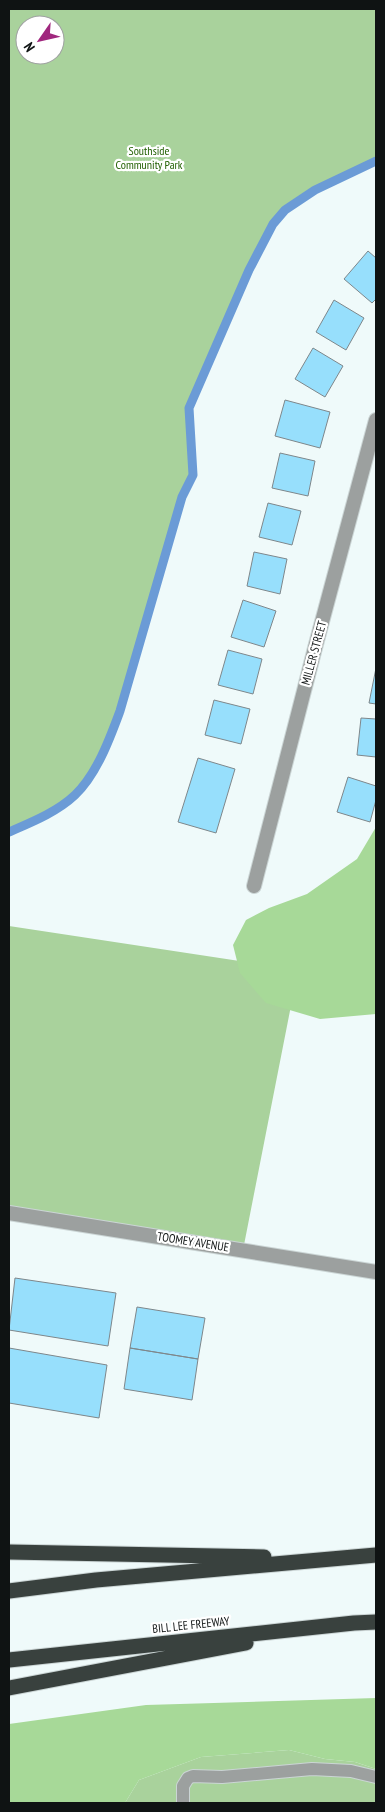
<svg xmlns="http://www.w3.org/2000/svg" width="385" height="1812" font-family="'PT Sans Narrow',sans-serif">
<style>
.green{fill:#a9d29c;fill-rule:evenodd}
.forest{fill:#a7d998}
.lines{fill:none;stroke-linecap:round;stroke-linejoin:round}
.stream{stroke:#6b9bd6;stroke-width:9}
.building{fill:#97dffc;stroke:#7e878b}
.service-casing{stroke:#cbd5d5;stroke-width:14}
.minor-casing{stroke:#cbd5d5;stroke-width:16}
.motorway-casing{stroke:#cbd5d5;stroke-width:17}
.service{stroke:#9ca09f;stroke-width:12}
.minor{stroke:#9ca09f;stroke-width:14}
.motorway{stroke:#39413e;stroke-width:15}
.labels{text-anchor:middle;stroke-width:4.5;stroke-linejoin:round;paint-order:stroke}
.park-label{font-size:12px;fill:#236104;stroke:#fff}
.street-label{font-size:12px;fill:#0f1313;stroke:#fff}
</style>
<rect width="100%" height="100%" fill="#effafa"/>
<path class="green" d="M9 9H376V161L315 190 285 210 273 224 249 270 189 408 193 475 182 497 120 711C110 738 97 774 75 795 57 812 32 822 9 832ZM25 25H55V55H25Z
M9 926 298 970 243 1250 9 1213Z
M289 1750 325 1759 355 1762 376 1769V1803H125L139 1780 201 1757Z"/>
<path class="forest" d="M376 827V1014L320 1019 266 1003 240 973 233 945 246 920 269 908 307 894 357 859Z
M376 1698V1769L355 1762 325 1759 289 1750 201 1757 139 1780 125 1803H9V1724L146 1705Z"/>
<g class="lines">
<path class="stream" d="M9 832C32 822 57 812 75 795 97 774 110 738 120 711L182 497 193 475 189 408 249 270 273 224 285 210 315 190 376 161"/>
</g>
<path class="building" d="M368 251 376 258V299L372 303 344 279Z
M334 300 364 318 346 350 316 332Z
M313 348 343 366 325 397 295 379Z
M285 400 330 412 320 448 275 436Z
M280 453 315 461 308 496 272 488Z
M268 503 301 511 292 545 259 537Z
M254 552 287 559 280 594 247 586Z
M243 600 276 611 264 647 231 637Z
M228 650 262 659 253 694 218 685Z
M376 668V704L369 703Z
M214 700 250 709 241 744 205 735Z
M361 718 376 719V757L357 755Z
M198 758 235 769 216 833 178 822Z
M348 777 376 786V800L370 822 337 812Z
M15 1278 116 1293 108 1346 9 1330Z
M137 1307 205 1318 198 1359 130 1348Z
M9 1348 107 1365 99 1418 9 1403Z
M130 1348 198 1359 192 1400 124 1389Z"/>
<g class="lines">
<g class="service-casing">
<path id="service" d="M183 1803V1786L188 1778 193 1776 222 1777 312 1769 351 1771 376 1777"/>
</g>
<g class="minor-casing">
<path id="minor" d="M254 886 315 648 376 420
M9 1213 376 1272"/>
</g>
<g class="motorway-casing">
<path id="motorway" d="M9 1552 264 1557
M9 1591 96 1580 376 1555
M9 1660 354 1623 376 1622
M9 1688 246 1643"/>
</g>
<use href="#service" class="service"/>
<use href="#minor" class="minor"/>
<use href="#motorway" class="motorway"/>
</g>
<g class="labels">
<g class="park-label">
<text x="149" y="155">Southside<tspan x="149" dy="14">Community Park</tspan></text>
</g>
<g class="street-label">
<text transform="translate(314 653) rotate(-75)" y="4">MILLER STREET</text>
<text transform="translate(193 1242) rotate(9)" y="4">TOOMEY AVENUE</text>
<text transform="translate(191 1625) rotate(-6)" y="4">BILL LEE FREEWAY</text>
</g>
</g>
<rect width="385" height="1812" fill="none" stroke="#0f1313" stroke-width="20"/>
<g transform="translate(40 40) rotate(236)"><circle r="24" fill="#ffffff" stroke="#9fa1a1"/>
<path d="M0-4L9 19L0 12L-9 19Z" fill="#a0277e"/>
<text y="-8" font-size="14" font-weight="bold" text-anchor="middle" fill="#0f1313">N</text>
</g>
</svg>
